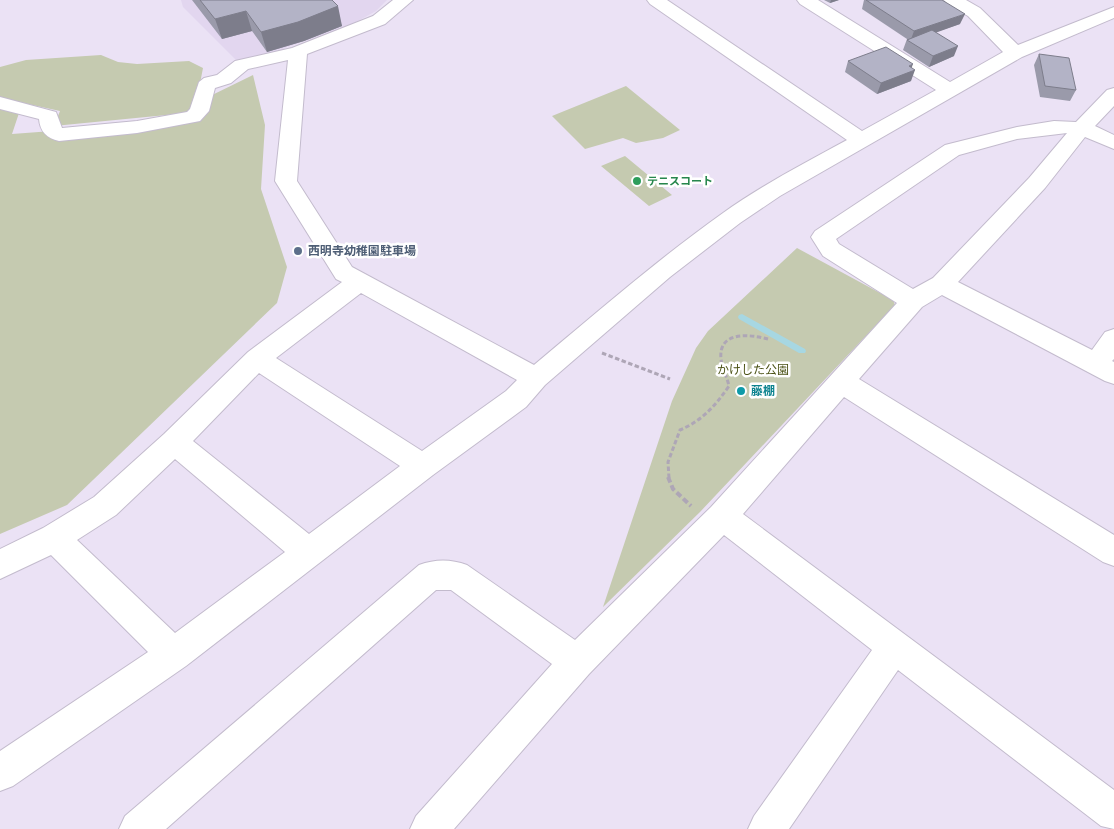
<svg xmlns="http://www.w3.org/2000/svg" width="1114" height="829" font-family="'Public Sans','Noto Sans JP',sans-serif">
<style>
.built{fill:#e2d6ef}
.green{fill:#c5cab0}
.lines{fill:none;stroke-linecap:round;stroke-linejoin:round}
.stream{fill:#a7d7e2;fill-rule:evenodd}
.minor-casing{stroke:#c3bbcd;stroke-width:2}
.path-far1{stroke:#aea6b6;stroke-width:3;stroke-dasharray:4.5 2.5;stroke-linecap:butt}
.path{stroke:#aea6b6;stroke-width:4;stroke-dasharray:6 3;stroke-linecap:butt}
.minor{fill:#fff;fill-rule:evenodd}
.wall{fill:#9a9aaa}
.shaded-wall{fill:#7d7d8b}
.building{fill:#b3b3c6;stroke:#7d7d8b}
.leisure-dot{fill:#2e9e5b;stroke:#fff;stroke-width:2}
.service-dot{fill:#5c6f8a;stroke:#fff;stroke-width:2}
.culture-dot{fill:#0f9aa8;stroke:#fff;stroke-width:2}
.labels{text-anchor:middle;stroke-width:5;stroke-linejoin:round;paint-order:stroke}
.far-leisure-label{font-size:11px;font-weight:bold;fill:#27864d;stroke:#fff;text-anchor:start}
.service-label{font-size:12px;font-weight:bold;fill:#4e5e75;stroke:#fff;text-anchor:start}
.park-label{font-size:12px;fill:#4c5317;stroke:#fff}
.culture-label{font-size:12px;font-weight:bold;fill:#0d838f;stroke:#fff;text-anchor:start}
</style>
<rect width="100%" height="100%" fill="#ebe2f5"/>
<path class="built" d="M181 0H387L376 11 347 27 285 48 282 54 242 66 183 7Z"/>
<path class="green" d="M101 55 118 62 137 64 189 61 203 68 195 109 187 113 54 126 60 111 0 98V67L26 60Z
M253 75 265 125 261 189 287 267 277 303 67 505 0 534V108L20 110 12 134 186 121 206 98Z
M626 86 680 130 663 138 636 143 623 138 585 149 552 116Z
M625 156 672 195 649 206 601 166Z
M797 248 893 300 895 305 700 512 603 607 672 401 696 348 708 331Z"/>
<g class="lines">
<path class="stream" d="M742 314 805 349 806 351 805 353H799L739 319 738 317 739 315Z"/>
<g class="minor-casing">
<path id="minor" d="M393 0H413L385 24 307 54 297 181 352 267 534 365C596 313 657 260 723 213 762 185 805 163 847 140L650 4 647 0H667L862 131 936 90 800 4 797 0H818L950 82 1003 52 968 16 947 4 944 0H966L980 8 1018 45 1114 7V18L1022 57 780 196 740 223 670 277 545 385 526 407 433 475 186 666 13 786 0 791V751L148 652 51 555 0 579V549L43 528 94 497 164 434 248 352 342 282 336 279 275 181 288 60 248 69 231 83 215 88 209 111 200 121 137 133 59 141C47 138 40 132 39 119L0 109V97L56 112 62 128 137 121 187 112 190 109 199 82 204 78 217 75 235 61 292 48 373 16ZM361 293 517 380 506 391 422 451 276 358ZM259 373 400 466 309 534 193 441ZM175 459 285 552 175 633 77 540 116 515Z
M1114 88V106L1095 126 1114 135V149L1085 137 1045 188 958 282 1092 350 1105 332 1114 329V359L1112 361 1114 362V384L1105 381 942 295 922 307 859 379 1114 535V566L1103 562 844 397 743 514 1114 790V829L1101 826 898 670 789 829H748L754 816 872 650 724 535 589 674 454 829H410L416 816 552 664 451 590H436L166 829H119L125 816 419 565C435 559 451 559 467 565L575 640 711 507 897 303 823 256 811 237 815 231 945 145 1017 127 1054 121 1076 122 1107 90ZM1067 133 1029 178 933 278 913 289 839 244 836 239 959 155 1017 139Z"/>
</g>
<path class="path-far1" d="M602 353 670 379
M669 478 668 462 680 430C703 420 715 406 729 386 727 377 722 368 721 359 718 331 749 334 768 339"/>
<path class="path" d="M668 477 673 489 691 506"/>
<use href="#minor" class="minor"/>
</g>
<path class="wall" d="M192 0H332L342 26 304 41 267 52 252 31 222 39Z
M824 0H839L830 3Z
M864 0H942L960 24 936 32 954 56 929 67 903 50 907 39 862 9Z
M1039 54 1076 90 1070 101 1040 97 1034 65Z
M848 61 912 68 911 81 877 94 845 72Z"/>
<path class="shaded-wall" d="M831 0H839L830 3Z
M338 6 342 26 304 41 267 52 261 32Z
M246 11 252 31 222 39 215 19Z
M965 14 960 24 910 42 914 31Z
M958 46 954 56 929 67 933 56Z
M913 64 910 72 915 70 911 81 877 94 881 83 909 66Z"/>
<path class="building" d="M200 0H332L338 6 298 22 261 32 246 11 215 19Z
M866 0H942L965 14 914 31Z
M932 30 958 46 933 56 907 40Z
M886 47 913 64 909 66 915 70 881 83 848 61Z
M1039 54 1069 58 1076 90 1045 86Z"/>
<circle class="leisure-dot" cx="637" cy="181" r="5"/>
<circle class="service-dot" cx="298" cy="251" r="5"/>
<circle class="culture-dot" cx="741" cy="391" r="5"/>
<g class="labels">
<g class="far-leisure-label">
<text x="647" y="185">テニスコート</text>
</g>
<g class="service-label">
<text x="308" y="255">西明寺幼稚園駐車場</text>
</g>
<g class="park-label">
<text x="753" y="374">かけした公園</text>
</g>
<g class="culture-label">
<text x="751" y="395">藤棚</text>
</g>
</g>
</svg>
